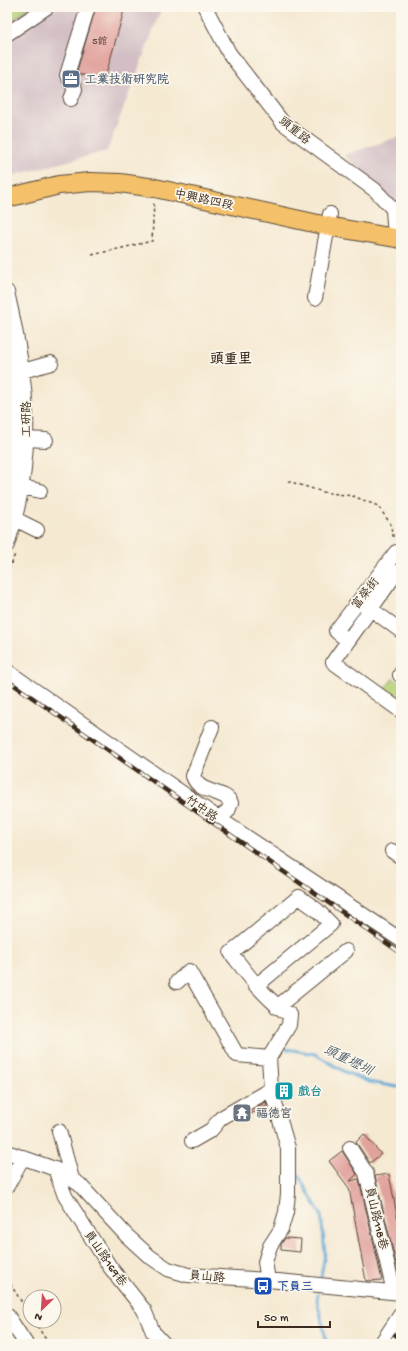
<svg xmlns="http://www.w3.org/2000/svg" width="408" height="1351" font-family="'Gochi Hand','LXGW WenKai TC',sans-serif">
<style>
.industrial{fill:#d2bec4}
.green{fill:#b6d278;stroke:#787e4b}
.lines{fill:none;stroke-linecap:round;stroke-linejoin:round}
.stream{stroke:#5fa5d5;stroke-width:3}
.building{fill:#e1a29c}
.minor-casing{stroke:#574739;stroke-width:16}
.major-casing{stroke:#574739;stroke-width:20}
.path{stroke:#574739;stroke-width:1.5;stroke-dasharray:3 3;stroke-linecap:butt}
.minor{stroke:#fff;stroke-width:14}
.major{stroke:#f4c16a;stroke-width:18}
.rail-casing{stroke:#3b2a1e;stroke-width:4.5}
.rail{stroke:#fbf7ec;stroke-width:3;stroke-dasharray:9;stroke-linecap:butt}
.labels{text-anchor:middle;stroke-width:3.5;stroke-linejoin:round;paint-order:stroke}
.number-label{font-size:10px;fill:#64483e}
.service-label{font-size:12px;font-weight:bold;fill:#4e5e75;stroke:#fbf7ec;text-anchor:start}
.street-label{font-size:12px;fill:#3b2a1e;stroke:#fbf7ec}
.culture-label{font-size:12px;font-weight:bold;fill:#0d838f;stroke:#fbf7ec;text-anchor:start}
.worship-label{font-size:12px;font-weight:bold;fill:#5b616d;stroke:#fbf7ec;text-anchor:start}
.transit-label{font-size:12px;font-weight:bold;fill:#164399;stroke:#fbf7ec;text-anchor:start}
.water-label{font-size:13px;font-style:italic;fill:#495b67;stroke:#fbf7ec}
.quarter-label{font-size:14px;font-weight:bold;fill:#3b2a1e;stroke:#fbf7ec}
</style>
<rect width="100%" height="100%" fill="#fbf7ec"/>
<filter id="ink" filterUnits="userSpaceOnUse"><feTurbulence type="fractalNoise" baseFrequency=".025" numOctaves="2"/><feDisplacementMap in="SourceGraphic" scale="8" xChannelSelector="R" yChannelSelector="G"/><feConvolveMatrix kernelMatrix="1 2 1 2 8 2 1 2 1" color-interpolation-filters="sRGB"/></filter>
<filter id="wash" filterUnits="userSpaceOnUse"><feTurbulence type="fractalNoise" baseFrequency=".012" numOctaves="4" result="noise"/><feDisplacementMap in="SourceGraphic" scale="16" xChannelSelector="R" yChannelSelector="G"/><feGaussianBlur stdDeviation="0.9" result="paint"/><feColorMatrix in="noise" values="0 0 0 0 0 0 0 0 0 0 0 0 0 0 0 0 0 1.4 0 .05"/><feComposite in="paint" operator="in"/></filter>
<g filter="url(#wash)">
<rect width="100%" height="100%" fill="#f5e9d2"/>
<path class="industrial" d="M7 7H162L107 151 7 177Z
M401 136V209L344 155Z"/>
<path class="green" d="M7 7H29L7 25Z
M393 678 401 684V707L382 693Z"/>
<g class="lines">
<path class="stream" d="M287 1049 315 1054 345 1072 369 1082 397 1087 401 1085
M296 1171 321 1215 325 1253 321 1277
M318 1294 317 1300 327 1344"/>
</g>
<g id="blocks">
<path class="building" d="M96 7H125L105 78 76 74Z
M287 1083 292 1093 282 1098 279 1087Z
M266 1102 267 1106 238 1120 237 1118Z
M364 1134 381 1154 370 1163 356 1142Z
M342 1151 357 1174 350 1181 359 1179 382 1280 366 1281 349 1188 329 1161Z
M389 1174 401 1236V1276H399L375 1176Z
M285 1238 301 1239 300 1252 281 1250V1244Z"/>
</g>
</g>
<g filter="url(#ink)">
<use href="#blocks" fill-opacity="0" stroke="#574739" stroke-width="1"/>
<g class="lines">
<g class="minor-casing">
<path id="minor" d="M205 7 229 53 283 123 375 190 393 209 395 238
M7 34 47 7
M71 99 75 89 67 75 88 7
M7 292C28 382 37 456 7 545
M315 298 330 214
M7 346C16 397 18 449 7 500
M23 371 51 363
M26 439 46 440
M22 487 40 491
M15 519 37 530
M397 572 333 662 401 711
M364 604 401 631
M347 640 336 631 396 552 401 555
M7 671 218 818 401 940
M400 675 401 673
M212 727 193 776C199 795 225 789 231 803L228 811 218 818
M392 851 401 857
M177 982 189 971 237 1055 269 1058
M256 986 331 924 317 910 299 897 231 953C249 976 265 999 290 1015L289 1025 269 1058 271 1089 288 1148V1194L286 1212 281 1229 270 1246 265 1262 268 1280
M277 1007 346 951
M59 1131 72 1179
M192 1141 211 1130 221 1118 271 1089
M350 1148 366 1173 394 1292
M7 1152 55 1169 79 1184 126 1235 149 1256 168 1269 188 1275 268 1280 401 1293
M55 1169 65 1196 110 1267 144 1310 153 1332 164 1344
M7 1186 23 1157
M7 1315 26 1344
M381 1344 401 1314"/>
</g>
<g class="major-casing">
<path id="major" d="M7 198 59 185 90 182 120 183 155 188 327 226 401 239"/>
</g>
<path class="path" d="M92 255 152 241 154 202
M288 481 323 492 353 496 378 506 390 523 394 540
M7 575 15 554
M7 1279 30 1315
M34 1321 49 1344"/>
<use href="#minor" class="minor"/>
<use href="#major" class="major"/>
<g class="rail-casing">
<path id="rail" d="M7 680 401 953
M389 1344 401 1327
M400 1344 401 1343"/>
</g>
<use href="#rail" class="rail"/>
</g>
</g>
<defs>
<g id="office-square" transform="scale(1)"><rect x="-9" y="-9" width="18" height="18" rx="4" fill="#5c6f8a" stroke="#fbf7ec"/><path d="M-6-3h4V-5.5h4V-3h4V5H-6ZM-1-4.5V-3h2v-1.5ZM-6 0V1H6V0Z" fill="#fff"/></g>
<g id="building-square" transform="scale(1)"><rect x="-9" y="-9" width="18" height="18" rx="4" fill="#0f9aa8" stroke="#fbf7ec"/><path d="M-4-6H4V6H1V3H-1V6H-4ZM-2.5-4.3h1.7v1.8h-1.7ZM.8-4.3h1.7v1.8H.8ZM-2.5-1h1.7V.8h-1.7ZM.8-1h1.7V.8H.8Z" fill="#fff"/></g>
<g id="temple-square" transform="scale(1)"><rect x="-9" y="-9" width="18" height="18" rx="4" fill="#6b7280" stroke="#fbf7ec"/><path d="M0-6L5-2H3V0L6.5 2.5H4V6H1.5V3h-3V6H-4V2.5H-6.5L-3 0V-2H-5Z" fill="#fff"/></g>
<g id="bus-square" transform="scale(1)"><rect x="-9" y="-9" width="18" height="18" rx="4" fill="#1a4fb4" stroke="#fbf7ec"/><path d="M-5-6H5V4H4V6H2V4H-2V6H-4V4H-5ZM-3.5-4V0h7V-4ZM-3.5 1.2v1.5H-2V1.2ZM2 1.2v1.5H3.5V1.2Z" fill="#fff"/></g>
</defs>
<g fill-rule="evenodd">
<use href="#office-square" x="71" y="79"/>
<use href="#building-square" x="284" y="1091"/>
<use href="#temple-square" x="242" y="1113"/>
<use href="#bus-square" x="263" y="1286"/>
</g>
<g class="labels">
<g class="number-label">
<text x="100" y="44">5館</text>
</g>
<g class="service-label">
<text x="85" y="83">工業技術研究院</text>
</g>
<g class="street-label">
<text transform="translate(295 130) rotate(39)" y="4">頭重路</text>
<text transform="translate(204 199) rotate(12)" y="4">中興路四段</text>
<text transform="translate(26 419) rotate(-90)" y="4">工研路</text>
<text transform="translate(365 593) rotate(-52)" y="4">富榮街</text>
<text transform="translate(202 808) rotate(35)" y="4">竹中路</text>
<text transform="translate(377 1218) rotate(77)" y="4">員山路118巷</text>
<text transform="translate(106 1258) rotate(55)" y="4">員山路169巷</text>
<text transform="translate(207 1276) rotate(5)" y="4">員山路</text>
</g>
<g class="culture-label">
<text x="298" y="1095">戲台</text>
</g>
<g class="worship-label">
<text x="256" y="1117">福德宮</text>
</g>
<g class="transit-label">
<text x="277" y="1290">下員三</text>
</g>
<g class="water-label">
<text transform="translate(349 1059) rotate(26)" y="5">頭重壢圳</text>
</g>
<g class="quarter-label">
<text x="231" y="363">頭重里</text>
</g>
</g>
<rect width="408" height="1351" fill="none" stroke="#fbf7ec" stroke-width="24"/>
<g transform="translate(42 1309) rotate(205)"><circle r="19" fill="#fbf7ec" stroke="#aea59a"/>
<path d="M0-3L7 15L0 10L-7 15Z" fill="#d1495b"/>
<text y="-6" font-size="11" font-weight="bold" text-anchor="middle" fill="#3b2a1e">N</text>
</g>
<path d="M258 1321v6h72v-6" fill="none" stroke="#3b2a1e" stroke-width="2"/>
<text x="264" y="1321" font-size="12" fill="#3b2a1e" stroke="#fbf7ec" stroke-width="3" paint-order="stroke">50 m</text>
</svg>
